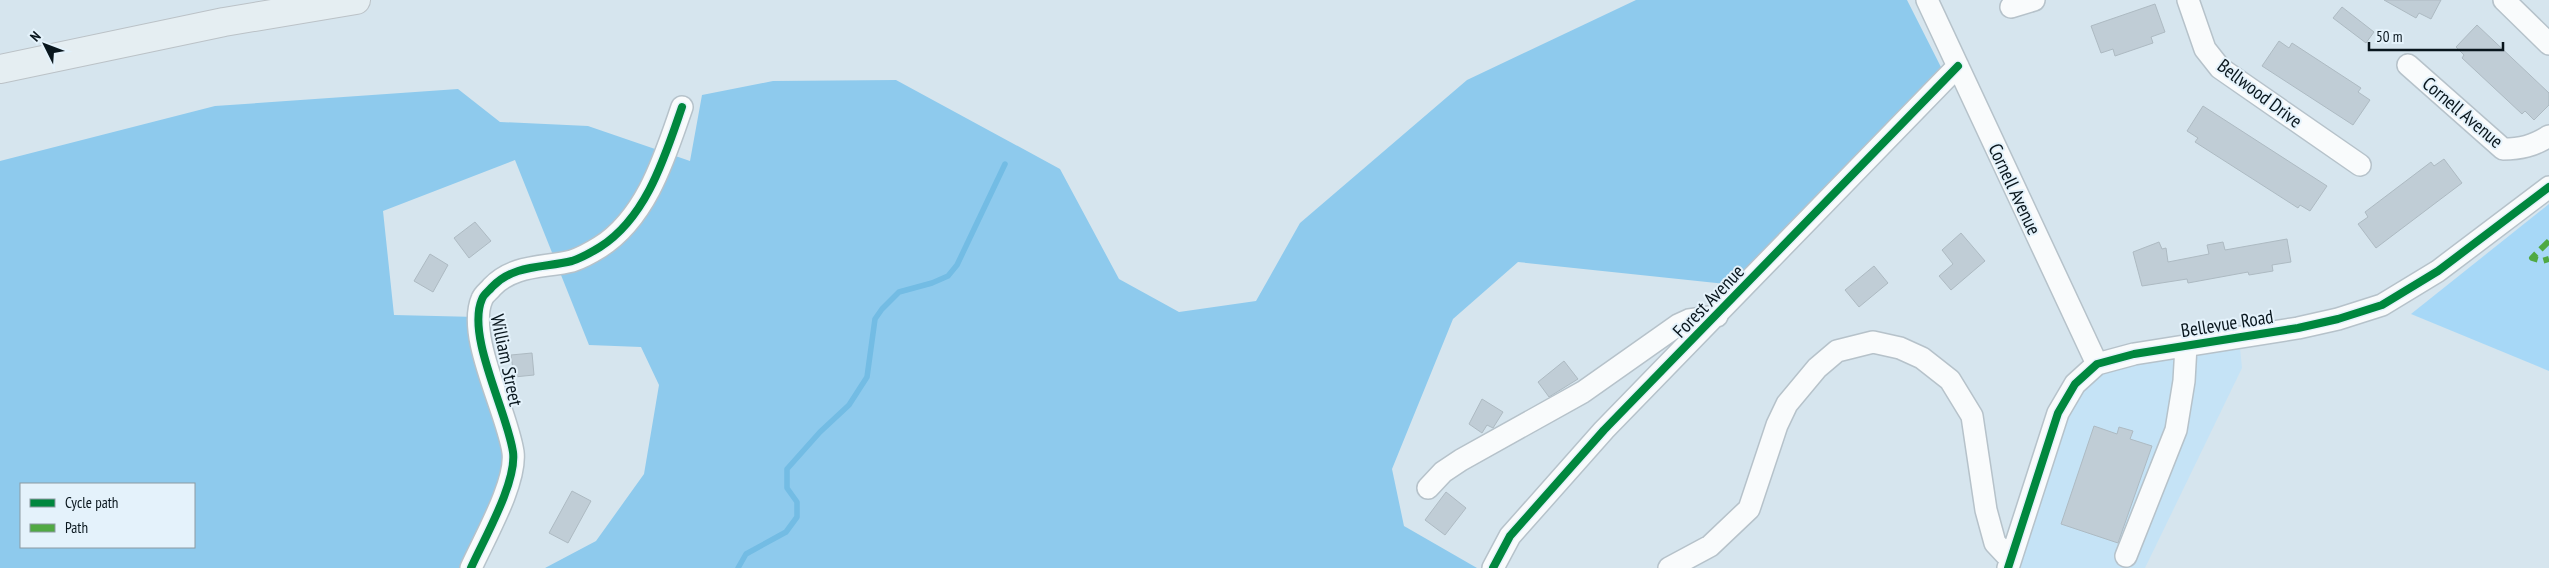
<svg xmlns="http://www.w3.org/2000/svg" width="2549" height="568" font-family="'PT Sans Narrow',sans-serif">
<style>
.built{fill:#c5e3f6}
.green{fill:#a7d8f7}
.forest{fill:#8ecaed;fill-rule:evenodd}
.lines{fill:none;stroke-linecap:round;stroke-linejoin:round}
.stream{stroke:#73bce4;stroke-width:5.5}
.building{fill:#c0cdd6;stroke:#adbac2}
.minor-casing{stroke:#b6c2ca;stroke-width:24}
.highway-casing{stroke:#bbc2c7;stroke-width:30}
.minor{stroke:#f9fbfc;stroke-width:21}
.highway{stroke:#e5eef2;stroke-width:28}
.quiet{stroke:#50a943;stroke-width:6;stroke-dasharray:12 6;stroke-linecap:butt}
.cycleway-casing{stroke:#e4f2fb;stroke-width:11}
.cycleway{stroke:#00873e;stroke-width:8}
.labels{text-anchor:middle;stroke-width:4;stroke-linejoin:round;paint-order:stroke}
.street-label{font-size:19px;fill:#09161d;stroke:#e4f2fb}
</style>
<rect width="100%" height="100%" fill="#d6e5ee"/>
<path class="built" d="M2239 338 2242 368 2145 568H2008L2058 414 2097 364Z"/>
<path class="green" d="M2549 204V371L2411 314Z"/>
<path class="forest" d="M1636 0H1907L1946 77 1745 286 1518 262 1453 319 1392 469 1404 526 1477 568H545L596 541 644 474 659 385 641 347 589 345 515 160 383 211 394 315 477 317 513 452 471 568H0V161L215 106 458 89 500 122 588 126 690 161 702 95 773 81 896 80 1060 169 1119 279 1179 312 1256 301 1300 223 1467 80ZM21 484H194V547H21Z"/>
<g class="lines">
<path class="stream" d="M738 568 746 554 786 532 797 517V502L787 488V469L820 432 849 405 867 377 875 319 882 309 899 292 932 283 948 276 957 265 1005 164"/>
</g>
<path class="building" d="M2384 0H2441L2431 19 2419 13 2416 18Z
M2155 4 2165 32 2151 37 2153 43 2115 56 2113 49 2101 53 2091 26Z
M2342 7 2374 32 2366 43 2333 18Z
M2477 25 2549 93V105L2534 120 2525 111 2522 114 2462 58 2464 55 2456 47Z
M2279 41 2289 48 2292 43 2361 88 2358 92 2370 100 2353 125 2262 66Z
M2203 106 2327 186 2310 211 2300 205 2298 208 2195 142 2198 138 2187 131Z
M2444 159 2462 183 2376 248 2358 224 2368 217 2365 212 2431 162 2434 166Z
M475 222 491 241 469 258 454 238Z
M1961 233 1985 261 1951 290 1939 276 1953 264 1942 250Z
M2287 239 2291 262 2272 265 2273 271 2249 275 2248 272 2188 283 2187 279 2142 286 2133 252 2159 242 2162 249 2166 248 2168 262 2209 254 2207 245 2223 242 2225 250Z
M430 254 448 265 433 292 414 281Z
M1874 266 1888 283 1859 307 1845 290Z
M532 353 534 375 514 377 511 355Z
M1564 361 1578 379 1549 397 1538 382Z
M1482 399 1503 412 1493 428 1487 425 1482 433 1469 424Z
M2094 426 2117 434 2119 427 2133 431 2130 439 2152 446 2118 543 2061 524Z
M572 491 591 501 568 543 549 533Z
M1446 492 1466 508 1445 535 1425 520Z"/>
<g class="lines">
<g class="minor-casing">
<path id="minor" d="M1927 0 2097 364
M2188 0 2205 49 2220 68 2360 165
M2504 0 2549 44
M2011 7 2034 0
M2408 65 2503 149C2521 149 2533 146 2549 136
M1428 488 1443 472 1461 460 1583 392 1678 325 1689 320 1717 316
M2126 556 2176 430 2184 381 2186 346
M471 568C484 539 517 482 513 452 507 411 466 336 482 299 484 294 489 291 492 287 514 264 544 268 572 261 581 258 592 252 600 247 647 217 665 156 682 107
M1493 568 1510 536 1604 430 1958 66
M1669 568 1710 546 1749 509 1777 425 1787 404 1817 368 1837 351 1873 342 1900 348 1922 358 1950 380 1972 416 1986 510 1995 543 2010 559
M2008 568 2058 413 2075 384 2097 364 2134 354 2298 328 2338 319 2382 305 2438 271 2549 187"/>
</g>
<g class="highway-casing">
<path id="highway" d="M0 69 224 22 356 0"/>
</g>
<use href="#minor" class="minor"/>
<use href="#highway" class="highway"/>
<path class="quiet" d="M2549 241 2532 258 2542 261 2549 259"/>
<g class="cycleway-casing">
<path id="cycleway" d="M471 568C484 539 517 482 513 452 507 411 466 336 482 299 484 294 489 291 492 287 514 264 544 268 572 261 581 258 592 252 600 247 647 217 665 156 682 107
M1493 568 1510 536 1604 430 1958 66
M2008 568 2058 413 2075 384 2097 364 2134 354 2298 328 2338 319 2382 305 2438 271 2549 187"/>
</g>
<use href="#cycleway" class="cycleway"/>
</g>
<g class="labels">
<g class="street-label">
<text transform="translate(2260 93) rotate(37)" y="7">Bellwood Drive</text>
<text transform="translate(2463 112) rotate(40)" y="7">Cornell Avenue</text>
<text transform="translate(2015 189) rotate(65)" y="7">Cornell Avenue</text>
<text transform="translate(1708 301) rotate(-46)" y="7">Forest Avenue</text>
<text transform="translate(2227 323) rotate(-9)" y="7">Bellevue Road</text>
<text transform="translate(507 360) rotate(78)" y="7">William Street</text>
</g>
</g>
<rect x="20" y="483" width="175" height="65" fill="#e4f2fb" stroke="#8c9aa2"/>
<rect x="30" y="499" width="25" height="8" fill="#00873e" stroke="#8c9aa2"/>
<text x="65" y="508" font-size="15" fill="#09161d">Cycle path</text>
<rect x="30" y="524" width="25" height="8" fill="#50a943" stroke="#8c9aa2"/>
<text x="65" y="533" font-size="15" fill="#09161d">Path</text>
<g transform="translate(45 45) rotate(312)" stroke="#e4f2fb" stroke-width="4" paint-order="stroke">
<path d="M0-4L9 19L0 12L-9 19Z" fill="#09161d"/>
<text y="-8" font-size="14" font-weight="bold" text-anchor="middle" fill="#09161d">N</text>
</g>
<path d="M2369 42v8h134v-8" fill="none" stroke="#09161d" stroke-width="2.5"/>
<text x="2376" y="42" font-size="15" fill="#09161d" stroke="#e4f2fb" stroke-width="4" paint-order="stroke">50 m</text>
</svg>
